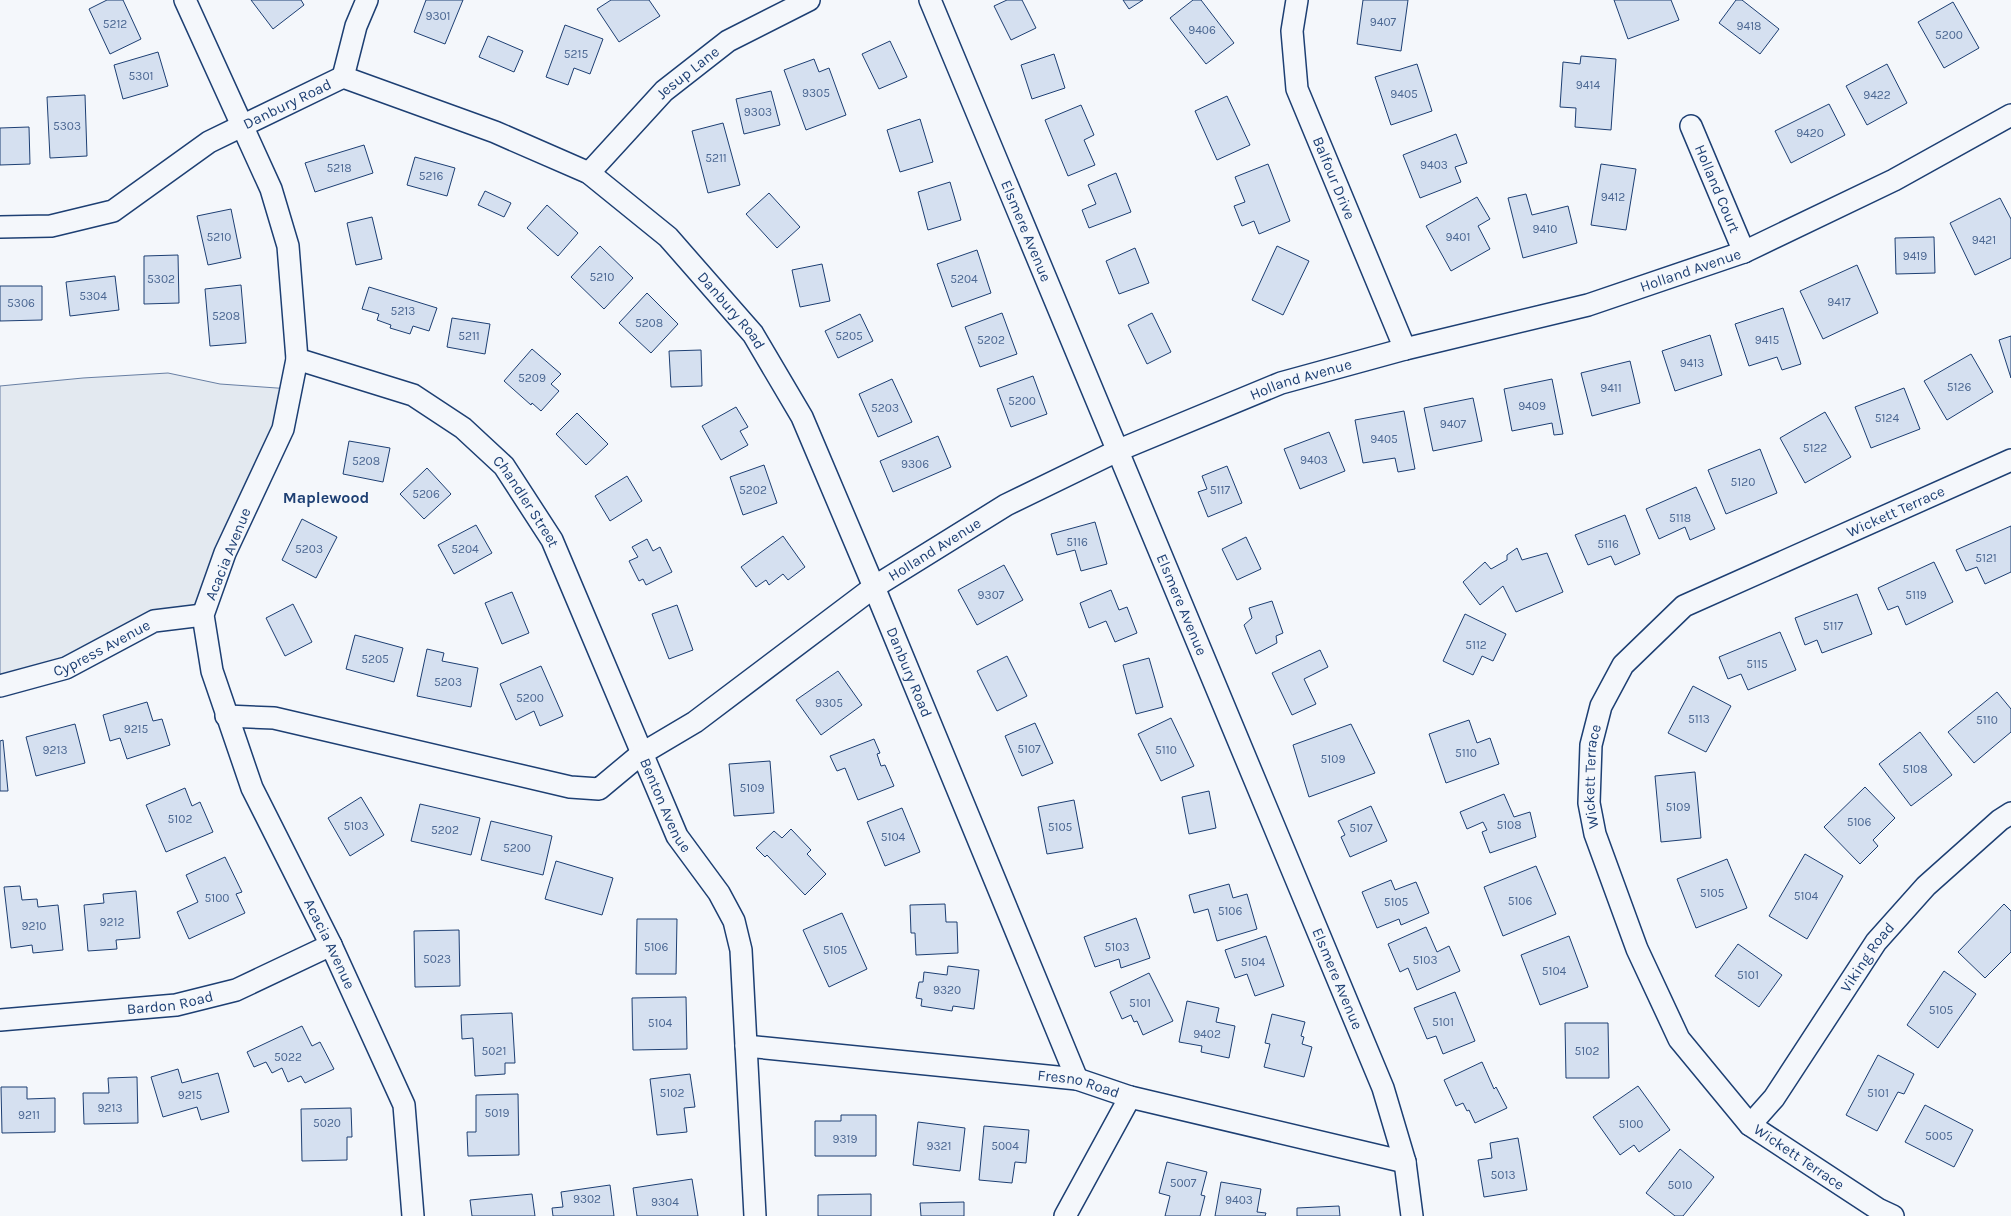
<svg xmlns="http://www.w3.org/2000/svg" width="2011" height="1216" font-family="Karla,sans-serif">
<style>
.green{fill:#e3e9f0;stroke:#687fa3}
.building{fill:#d5e0f0;stroke:#1d3f73}
.lines{fill:none;stroke-linecap:round;stroke-linejoin:round}
.street-casing{stroke:#1d3f73;stroke-width:24}
.street{stroke:#f4f7fb;stroke-width:21}
.labels{text-anchor:middle;stroke-width:4;stroke-linejoin:round;paint-order:stroke}
.number-label{font-size:12px;fill:#4b6792}
.street-label{font-size:15px;fill:#1d3f73;stroke:#f4f7fb}
.neighbourhood-label{font-size:16px;font-weight:bold;fill:#1d3f73;stroke:#f4f7fb}
</style>
<rect width="100%" height="100%" fill="#f4f7fb"/>
<path class="green" d="M168 373 220 384 291 389 203 615 154 621 0 686V386L83 378Z"/>
<path class="building" d="M107 0H123L141 39 110 54 89 9Z
M251 0H301L304 5 273 29Z
M426 0H463L445 44 414 32Z
M611 0H649L660 16 619 42 597 9Z
M1007 0H1022L1036 28 1011 40 994 6Z
M1123 0H1143L1129 9Z
M1193 0H1201L1234 43 1206 64 1170 18Z
M1363 0H1408L1401 51 1357 44Z
M1614 0H1671L1679 20 1628 39Z
M1736 0H1742L1779 29 1760 54 1719 23Z
M1953 2 1979 48 1944 68 1918 22Z
M565 25 603 39 590 74 574 68 568 85 546 77Z
M488 36 523 51 514 72 479 57Z
M890 41 907 77 879 89 862 54Z
M158 52 168 86 123 99 114 65Z
M1054 54 1065 88 1032 99 1021 65Z
M1581 56 1616 59 1611 130 1575 127 1576 108 1560 107 1563 62 1580 64Z
M814 59 819 72 829 68 846 115 806 130 784 70Z
M1417 64 1432 111 1391 125 1375 77Z
M1887 64 1907 103 1867 125 1846 86Z
M771 91 780 125 744 134 736 99Z
M85 95 87 156 50 158 47 97Z
M1227 96 1250 145 1217 160 1195 111Z
M1829 104 1845 135 1791 163 1775 131Z
M1081 105 1094 135 1084 140 1095 165 1068 176 1045 120Z
M920 119 933 162 900 172 887 130Z
M723 123 740 185 708 193 692 131Z
M29 127 30 164 0 165V128Z
M1456 134 1467 163 1455 167 1461 182 1420 198 1403 155Z
M364 145 373 173 315 192 305 163Z
M415 157 455 168 447 196 407 185Z
M1268 164 1290 221 1259 234 1254 221 1242 226 1234 206 1245 202 1235 177Z
M1601 164 1636 169 1626 230 1591 225Z
M1116 173 1131 212 1089 228 1082 210 1096 204 1088 185Z
M950 182 961 220 928 230 918 192Z
M485 191 511 203 504 217 478 205Z
M769 193 800 227 777 248 746 214Z
M1526 194 1532 215 1568 206 1577 243 1523 258 1508 198Z
M1477 197 1490 219 1478 226 1490 249 1451 271 1426 226Z
M2000 198 2011 219V258L1975 275 1950 223Z
M547 205 578 233 558 256 527 228Z
M231 209 241 258 208 265 197 216Z
M372 217 382 259 356 265 347 223Z
M1934 237 1935 273 1896 274 1895 238Z
M600 246 633 278 604 309 571 277Z
M1277 246 1309 261 1283 315 1252 300Z
M1135 248 1149 283 1119 294 1106 261Z
M977 250 991 293 952 307 937 264Z
M178 255 179 303 144 304V256Z
M822 264 830 301 800 307 792 270Z
M1857 265 1878 313 1823 339 1800 291Z
M115 276 119 310 70 316 66 282Z
M241 285 246 343 210 346 205 289Z
M0 286H42V320L0 321Z
M369 287 437 308 429 331 413 326 410 334 390 328 391 325 377 320 379 314 362 309Z
M647 293 678 324 651 353 619 323Z
M1783 308 1801 364 1782 370 1777 357 1749 366 1735 324Z
M1002 313 1017 354 980 367 965 327Z
M1152 313 1171 352 1147 364 1128 325Z
M860 314 873 341 838 358 825 331Z
M452 318 490 324 485 354 447 347Z
M1710 335 1722 375 1675 391 1662 351Z
M2011 336V378L1999 340Z
M532 349 561 374 551 384 559 391 541 411 532 403 531 405 504 381Z
M701 350 702 386 671 387 669 351Z
M1971 354 1993 392 1947 420 1924 381Z
M1630 361 1640 403 1592 416 1581 373Z
M1033 376 1047 414 1011 427 997 389Z
M892 379 912 422 878 437 859 394Z
M1552 379 1563 434 1554 435 1552 423 1512 431 1504 389Z
M1904 388 1920 429 1871 448 1855 407Z
M1473 398 1482 441 1433 451 1424 408Z
M736 407 748 427 740 431 748 445 721 460 702 426Z
M1404 411 1415 469 1398 472 1395 458 1363 463 1355 420Z
M1825 412 1851 457 1805 483 1780 438Z
M577 413 608 444 586 465 556 434Z
M1329 432 1345 471 1300 489 1284 449Z
M938 436 951 467 893 492 880 461Z
M349 441 390 448 383 482 343 474Z
M1760 449 1777 493 1726 514 1708 470Z
M764 465 777 503 743 515 730 477Z
M1227 466 1242 503 1208 517 1198 492 1207 489 1202 476Z
M427 468 451 494 424 519 400 494Z
M627 476 642 501 610 521 595 496Z
M1696 487 1715 529 1690 540 1685 527 1659 539 1646 509Z
M1625 515 1640 554 1615 565 1611 556 1588 565 1575 535Z
M302 519 337 537 316 578 282 560Z
M1095 522 1107 564 1081 571 1075 550 1057 555 1051 534Z
M476 525 492 553 454 574 438 545Z
M2011 526V572L1985 584 1977 567 1966 571 1956 550Z
M783 536 805 567 788 580 783 574 769 585 766 580 756 587 741 567Z
M1246 537 1261 569 1237 580 1222 549Z
M647 539 653 551 660 547 672 572 646 585 643 579 639 581 629 561 638 557 632 547Z
M1517 548 1522 560 1547 553 1563 592 1516 612 1503 586 1480 605 1463 582 1485 562 1491 569 1507 560V555Z
M1934 562 1953 602 1906 625 1898 606 1888 610 1878 588Z
M1004 565 1023 600 977 625 958 590Z
M1111 590 1119 610 1127 607 1137 633 1115 642 1106 621 1089 628 1080 603Z
M512 592 529 633 502 644 485 603Z
M1857 594 1872 634 1822 653 1817 640 1805 645 1795 618Z
M1272 601 1283 633 1276 636 1277 643 1256 654 1244 625 1252 618 1249 608Z
M293 604 312 642 285 656 266 618Z
M677 605 693 650 669 659 652 614Z
M1465 614 1506 634 1493 661 1482 656 1473 675 1443 661Z
M1780 632 1796 670 1748 690 1741 674 1728 679 1719 657Z
M355 635 403 648 394 682 346 669Z
M427 649 444 653 442 661 478 668 471 707 417 696Z
M1320 650 1328 667 1304 679 1316 704 1292 715 1272 673Z
M1007 656 1027 696 997 711 977 671Z
M1149 658 1163 707 1136 714 1123 665Z
M541 666 563 716 540 726 534 711 516 720 500 684Z
M838 671 862 705 821 735 796 700Z
M1693 686 1731 706 1706 752 1668 733Z
M1997 692 2011 709V732L1974 763 1948 732Z
M147 702 153 721 162 719 170 745 127 759 120 738 110 741 103 715Z
M1171 718 1194 766 1161 781 1138 734Z
M1469 720 1477 743 1490 738 1499 764 1446 783 1429 734Z
M1035 723 1053 763 1022 776 1005 736Z
M75 724 85 763 36 776 26 737Z
M1351 724 1375 773 1309 797 1293 745Z
M1920 732 1952 775 1911 806 1879 764Z
M874 739 880 753 877 754 881 766 885 765 894 786 858 800 845 768 837 771 830 756Z
M3 740 8 791H0V741Z
M770 761 774 813 734 816 729 764Z
M1695 772 1701 838 1661 842 1655 776Z
M1865 787 1895 818 1873 840 1878 846 1860 864 1824 827Z
M185 788 192 806 200 802 213 832 166 852 146 805Z
M1209 791 1216 828 1189 834 1182 797Z
M1504 794 1514 817 1530 812 1536 837 1490 853 1482 832 1487 830 1483 822 1467 829 1460 812Z
M361 797 384 835 350 856 328 818Z
M1074 800 1083 848 1047 854 1038 807Z
M420 804 480 818 471 855 411 841Z
M1371 806 1387 841 1350 857 1341 837 1345 835 1338 821Z
M902 808 920 852 885 866 867 822Z
M491 821 552 836 543 875 481 860Z
M791 829 811 850 807 854 826 874 805 895 767 855 765 857 756 848 774 831 782 838Z
M1805 854 1843 876 1807 939 1769 916Z
M225 857 242 892 236 894 245 913 189 939 177 912 198 902 186 875Z
M1727 859 1747 908 1696 928 1677 879Z
M556 861 613 878 602 915 545 899Z
M1536 866 1556 914 1503 936 1484 887Z
M1391 880 1395 890 1416 882 1429 913 1401 925 1399 919 1377 928 1362 892Z
M1229 884 1233 898 1247 894 1257 929 1217 941 1208 909 1194 913 1189 895Z
M20 886 22 900 37 899 38 907 58 905 63 950 33 953 32 945 11 948 4 887Z
M136 891 140 938 116 940 117 949 88 951 84 905 104 903 103 894Z
M945 904 946 922H957L958 953 916 955 915 933H911L910 905Z
M2004 904 2011 911V952L1985 978 1958 952Z
M842 913 867 969 829 987 803 930Z
M1136 918 1150 958 1121 968 1119 959 1095 967 1084 937Z
M637 919H677L676 974H636Z
M1426 927 1437 952 1449 946 1460 971 1417 990 1408 968 1400 972 1388 944Z
M459 930 460 986 415 987 414 931Z
M1266 936 1284 986 1255 996 1247 974 1235 978 1225 950Z
M1569 936 1588 987 1540 1005 1521 955Z
M1738 944 1782 975 1759 1007 1715 976Z
M948 966 979 970 974 1009 953 1006 952 1011 921 1006 922 999 916 998 919 982H923L924 972 947 975Z
M1944 971 1976 994 1938 1048 1907 1025Z
M1149 973 1173 1021 1143 1035 1137 1021 1134 1022 1131 1015 1122 1019 1110 992Z
M1455 992 1475 1041 1443 1054 1436 1036 1427 1039 1414 1008Z
M686 997 687 1049 633 1050 632 998Z
M1187 1001 1219 1008 1216 1022 1235 1026 1229 1058 1201 1052 1202 1046 1179 1042Z
M512 1013 515 1063H505V1074L475 1076 473 1038 462 1039 461 1015Z
M1272 1014 1305 1022 1301 1036 1304 1037 1302 1044 1312 1047 1304 1077 1264 1067 1270 1044 1265 1043Z
M1565 1023H1608L1609 1078H1566Z
M302 1026 312 1046 320 1042 334 1069 305 1083 301 1076 288 1082 282 1068 272 1073 266 1062 254 1067 247 1052Z
M1878 1055 1914 1074 1904 1094 1898 1092 1877 1131 1846 1115Z
M1482 1062 1494 1089 1496 1087 1507 1108 1475 1123 1469 1110 1467 1111 1463 1103 1456 1106 1444 1080Z
M178 1069 182 1083 218 1073 229 1112 201 1120 197 1107 163 1117 151 1077Z
M690 1074 695 1107 684 1108 687 1132 657 1135 650 1079Z
M137 1077 138 1123 84 1124 83 1093H109L108 1078Z
M1638 1086 1670 1130 1639 1152 1634 1145 1620 1155 1593 1117Z
M1 1087H27V1099L55 1098V1132L2 1133Z
M518 1094 519 1155 468 1156 467 1132H476V1095Z
M1925 1105 1973 1130 1954 1167 1905 1142Z
M351 1108 352 1137H347V1160L302 1161 301 1109Z
M841 1115H876V1156H815V1121H841Z
M918 1122 965 1128 960 1171 913 1165Z
M984 1126 1029 1130 1026 1163 1015 1162 1012 1183 979 1180Z
M1518 1138 1527 1190 1484 1197 1478 1160 1492 1158 1490 1143Z
M1680 1149 1714 1177 1683 1216H1675L1646 1193Z
M1167 1162 1207 1172 1201 1195 1205 1196 1200 1216H1165L1170 1196 1159 1193Z
M692 1179 698 1216H637L633 1188Z
M1221 1182 1261 1189 1257 1212 1266 1213 1265 1216H1215Z
M610 1185 614 1216H553L552 1208 563 1207 561 1192Z
M532 1194 535 1216H472L470 1200Z
M871 1194V1216H818V1195Z
M964 1202V1216H921L920 1203Z
M1339 1206 1340 1216H1297V1208Z"/>
<g class="lines">
<g class="street-casing">
<g id="street">
<path id="s1" d="M185 0 271 189 288 246 297 359 283 429 225 553 203 615 212 671 252 788 331 945 404 1105 413 1216"/>
<path id="s2" d="M930 0 1383 1088 1405 1162 1412 1216"/>
<path id="s3" d="M1297 0 1292 31 1297 89 1405 349"/>
<path d="M343 77 356 26 367 0"/>
<path id="s4" d="M1691 126 1744 252"/>
<path id="s5" d="M589 173 664 91 728 41 809 0"/>
<path id="s6" d="M0 227 51 226 113 211 209 142 343 77 495 132 589 173 668 237 753 334 802 417 874 587 1077 1079"/>
<path id="s7" d="M297 359 413 395 463 428 504 466 552 540 677 836 719 893 734 921 741 950 755 1216"/>
<path id="s8" d="M0 686 66 668 154 621 203 615"/>
<path id="s9" d="M226 716 274 718 570 787 599 789 641 754 695 722 874 587 1006 505 1119 450 1281 383 1405 349 1588 305 1744 252 1894 180 2011 115"/>
<path id="s10" d="M0 1020 176 1005 236 990 331 945"/>
<path id="s11" d="M746 1046 1077 1079 1130 1097 1405 1162"/>
<path id="s12" d="M1750 1125 1774 1098 1876 942 1926 886 2000 820 2011 813"/>
<path d="M1065 1216 1130 1097"/>
<path id="s13" d="M1893 1216 1878 1209 1750 1125 1679 1039 1637 949 1595 834 1589 803 1591 745 1601 706 1623 665 1684 606 2011 460"/>
</g>
</g>
<use href="#street" class="street"/>
</g>
<g class="labels">
<g class="number-label">
<text x="438" y="20">9301</text>
<text x="1383" y="26">9407</text>
<text x="115" y="28">5212</text>
<text x="1749" y="30">9418</text>
<text x="1202" y="34">9406</text>
<text x="1949" y="39">5200</text>
<text x="576" y="58">5215</text>
<text x="141" y="80">5301</text>
<text x="1588" y="89">9414</text>
<text x="816" y="97">9305</text>
<text x="1404" y="98">9405</text>
<text x="1877" y="99">9422</text>
<text x="758" y="116">9303</text>
<text x="67" y="130">5303</text>
<text x="1810" y="137">9420</text>
<text x="716" y="162">5211</text>
<text x="1434" y="169">9403</text>
<text x="339" y="172">5218</text>
<text x="431" y="180">5216</text>
<text x="1613" y="201">9412</text>
<text x="1545" y="233">9410</text>
<text x="219" y="241">5210</text>
<text x="1458" y="241">9401</text>
<text x="1984" y="244">9421</text>
<text x="1915" y="260">9419</text>
<text x="602" y="281">5210</text>
<text x="161" y="283">5302</text>
<text x="964" y="283">5204</text>
<text x="93" y="300">5304</text>
<text x="1839" y="306">9417</text>
<text x="21" y="307">5306</text>
<text x="403" y="315">5213</text>
<text x="226" y="320">5208</text>
<text x="649" y="327">5208</text>
<text x="469" y="340">5211</text>
<text x="849" y="340">5205</text>
<text x="991" y="344">5202</text>
<text x="1767" y="344">9415</text>
<text x="1692" y="367">9413</text>
<text x="532" y="382">5209</text>
<text x="1959" y="391">5126</text>
<text x="1611" y="392">9411</text>
<text x="1022" y="405">5200</text>
<text x="1532" y="410">9409</text>
<text x="885" y="412">5203</text>
<text x="1887" y="422">5124</text>
<text x="1453" y="428">9407</text>
<text x="1384" y="443">9405</text>
<text x="1815" y="452">5122</text>
<text x="1314" y="464">9403</text>
<text x="366" y="465">5208</text>
<text x="915" y="468">9306</text>
<text x="1743" y="486">5120</text>
<text x="753" y="494">5202</text>
<text x="1220" y="494">5117</text>
<text x="426" y="498">5206</text>
<text x="1680" y="522">5118</text>
<text x="1077" y="546">5116</text>
<text x="1608" y="548">5116</text>
<text x="309" y="553">5203</text>
<text x="465" y="553">5204</text>
<text x="1986" y="562">5121</text>
<text x="991" y="599">9307</text>
<text x="1916" y="599">5119</text>
<text x="1833" y="630">5117</text>
<text x="1476" y="649">5112</text>
<text x="375" y="663">5205</text>
<text x="1757" y="668">5115</text>
<text x="448" y="686">5203</text>
<text x="530" y="702">5200</text>
<text x="829" y="707">9305</text>
<text x="1699" y="723">5113</text>
<text x="1987" y="724">5110</text>
<text x="136" y="733">9215</text>
<text x="1029" y="753">5107</text>
<text x="55" y="754">9213</text>
<text x="1166" y="754">5110</text>
<text x="1466" y="757">5110</text>
<text x="1333" y="763">5109</text>
<text x="1915" y="773">5108</text>
<text x="752" y="792">5109</text>
<text x="1678" y="811">5109</text>
<text x="180" y="823">5102</text>
<text x="1859" y="826">5106</text>
<text x="1509" y="829">5108</text>
<text x="356" y="830">5103</text>
<text x="1060" y="831">5105</text>
<text x="1361" y="832">5107</text>
<text x="445" y="834">5202</text>
<text x="893" y="841">5104</text>
<text x="517" y="852">5200</text>
<text x="1712" y="897">5105</text>
<text x="1806" y="900">5104</text>
<text x="217" y="902">5100</text>
<text x="1520" y="905">5106</text>
<text x="1396" y="906">5105</text>
<text x="1230" y="915">5106</text>
<text x="112" y="926">9212</text>
<text x="34" y="930">9210</text>
<text x="656" y="951">5106</text>
<text x="1117" y="951">5103</text>
<text x="835" y="954">5105</text>
<text x="437" y="963">5023</text>
<text x="1425" y="964">5103</text>
<text x="1253" y="966">5104</text>
<text x="1554" y="975">5104</text>
<text x="1748" y="979">5101</text>
<text x="947" y="994">9320</text>
<text x="1140" y="1007">5101</text>
<text x="1941" y="1014">5105</text>
<text x="1443" y="1026">5101</text>
<text x="660" y="1027">5104</text>
<text x="1207" y="1038">9402</text>
<text x="494" y="1055">5021</text>
<text x="1587" y="1055">5102</text>
<text x="288" y="1061">5022</text>
<text x="672" y="1097">5102</text>
<text x="1878" y="1097">5101</text>
<text x="190" y="1099">9215</text>
<text x="110" y="1112">9213</text>
<text x="497" y="1117">5019</text>
<text x="29" y="1119">9211</text>
<text x="327" y="1127">5020</text>
<text x="1631" y="1128">5100</text>
<text x="1939" y="1140">5005</text>
<text x="845" y="1143">9319</text>
<text x="939" y="1150">9321</text>
<text x="1005" y="1150">5004</text>
<text x="1503" y="1179">5013</text>
<text x="1183" y="1187">5007</text>
<text x="1680" y="1189">5010</text>
<text x="587" y="1203">9302</text>
<text x="1239" y="1204">9403</text>
<text x="665" y="1206">9304</text>
</g>
<g class="street-label">
<text dy="5" stroke="none"><textPath href="#s5" startOffset="141">Jesup Lane</textPath></text>
<text dy="5" stroke="none"><textPath href="#s6" startOffset="320">Danbury Road</textPath></text>
<text dy="5" stroke="none"><textPath href="#s3" startOffset="186">Balfour Drive</textPath></text>
<text dy="5" stroke="none"><textPath href="#s4" startOffset="68">Holland Court</textPath></text>
<text dy="5" stroke="none"><textPath href="#s2" startOffset="250">Elsmere Avenue</textPath></text>
<text dy="5" stroke="none"><textPath href="#s9" startOffset="1604">Holland Avenue</textPath></text>
<text dy="5" stroke="none"><textPath href="#s6" startOffset="845">Danbury Road</textPath></text>
<text dy="5" stroke="none"><textPath href="#s9" startOffset="1199">Holland Avenue</textPath></text>
<text dy="5" stroke="none"><textPath href="#s7" startOffset="279">Chandler Street</textPath></text>
<text dy="5" stroke="none"><textPath href="#s13" startOffset="996">Wickett Terrace</textPath></text>
<text dy="5" stroke="none"><textPath href="#s9" startOffset="794">Holland Avenue</textPath></text>
<text transform="translate(228 554) rotate(-68)" y="5">Acacia Avenue</text>
<text dy="5" stroke="none"><textPath href="#s2" startOffset="655">Elsmere Avenue</textPath></text>
<text dy="5" stroke="none"><textPath href="#s8" startOffset="109">Cypress Avenue</textPath></text>
<text dy="5" stroke="none"><textPath href="#s6" startOffset="1250">Danbury Road</textPath></text>
<text dy="5" stroke="none"><textPath href="#s13" startOffset="561">Wickett Terrace</textPath></text>
<text dy="5" stroke="none"><textPath href="#s7" startOffset="614">Benton Avenue</textPath></text>
<text dy="5" stroke="none"><textPath href="#s1" startOffset="1009">Acacia Avenue</textPath></text>
<text dy="5" stroke="none"><textPath href="#s12" startOffset="205">Viking Road</textPath></text>
<text dy="5" stroke="none"><textPath href="#s2" startOffset="1060">Elsmere Avenue</textPath></text>
<text dy="5" stroke="none"><textPath href="#s10" startOffset="171">Bardon Road</textPath></text>
<text dy="5" stroke="none"><textPath href="#s11" startOffset="335">Fresno Road</textPath></text>
<text transform="translate(1799 1157) rotate(34)" y="5">Wickett Terrace</text>
</g>
<g class="neighbourhood-label">
<text x="326" y="503">Maplewood</text>
</g>
</g>
</svg>
